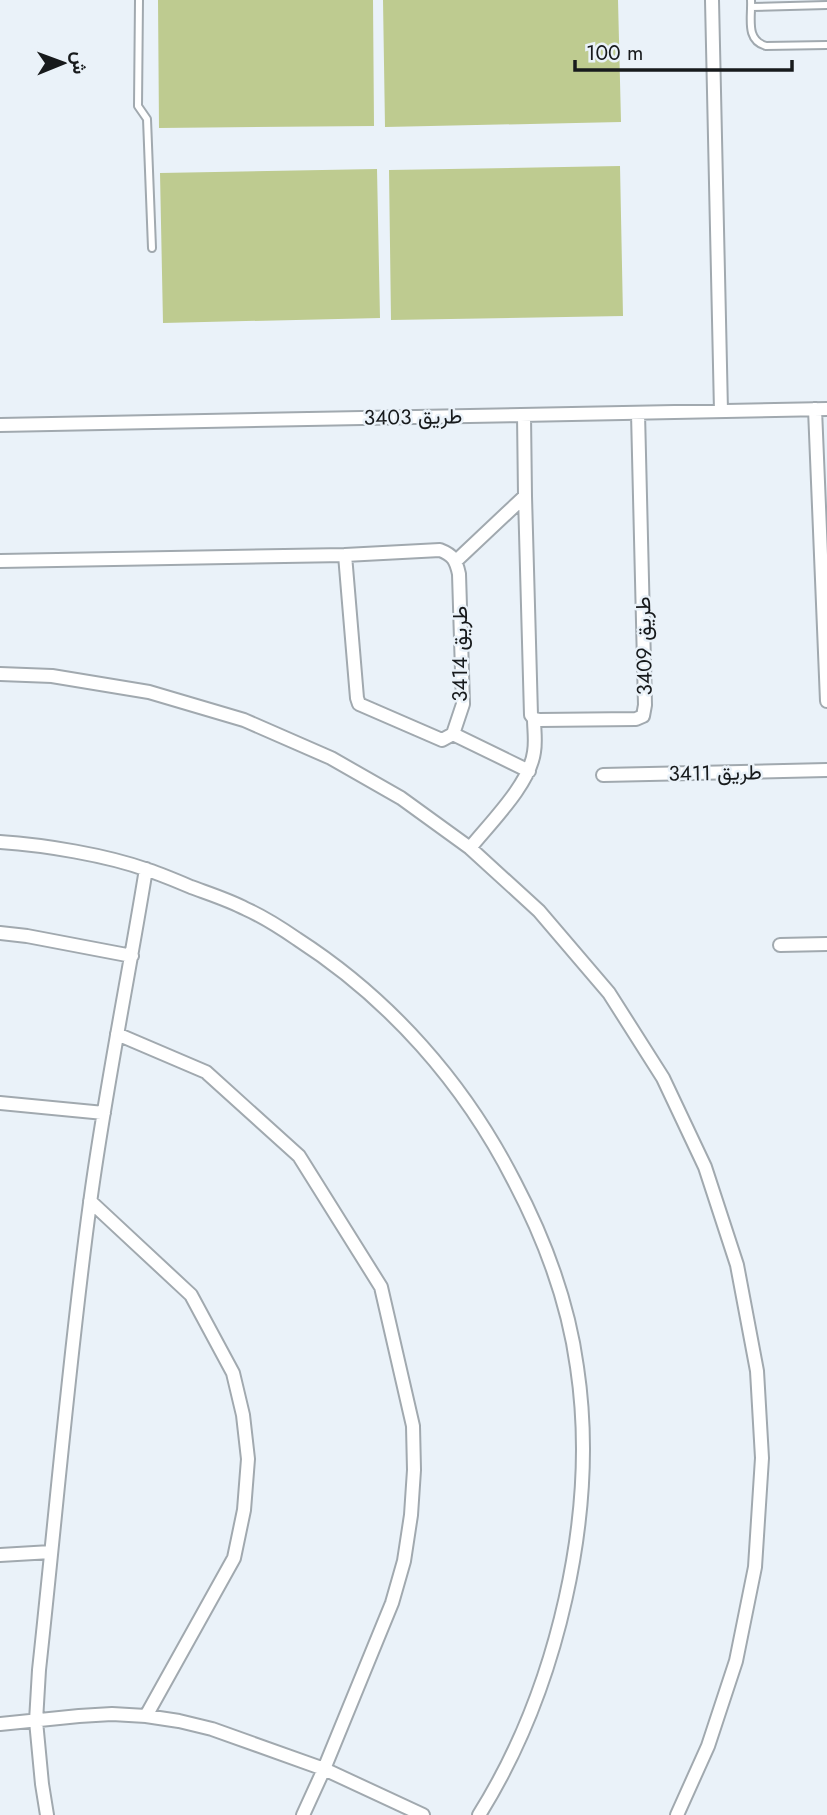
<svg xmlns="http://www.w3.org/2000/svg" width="827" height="1815" font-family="Jost,Vazirmatn,sans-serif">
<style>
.green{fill:#becb90}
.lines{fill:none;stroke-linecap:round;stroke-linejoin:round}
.lane-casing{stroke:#a1a9af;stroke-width:10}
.street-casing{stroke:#a1a9af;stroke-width:16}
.lane{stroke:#fff;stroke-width:6}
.street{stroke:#fff;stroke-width:12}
.labels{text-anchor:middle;stroke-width:5;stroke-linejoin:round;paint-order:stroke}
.street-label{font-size:21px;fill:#171a1c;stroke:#eaf2f9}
</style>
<rect width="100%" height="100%" fill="#eaf2f9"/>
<path class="green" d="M158 0H373L374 126 159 128Z
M383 0H618L621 122 385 127Z
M620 166 623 316 391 320 389 170Z
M377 169 380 318 163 323 160 173Z"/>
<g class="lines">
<g class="lane-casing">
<path id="lane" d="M139 0 138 106 147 119 152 248
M751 0C752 18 745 40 766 46L827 45
M751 7 827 5"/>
</g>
<g class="street-casing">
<path id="street" d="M712 0 721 411
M815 409 827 701
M524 415 525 496 531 715 534 719 539 720 636 719 643 716 645 705 638 413
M0 425 827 409
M0 561 345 555 440 550C453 555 456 560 459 574L463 704 453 734 442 740 359 704 357 698 345 555
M456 561 525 496
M0 674 52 676 149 692 244 720 331 758 401 798 470 848 539 911 609 993 663 1078 705 1167 737 1265 757 1371 762 1458 755 1567 736 1661 708 1746 677 1815
M453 734 529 771
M603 775 827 770
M0 842C45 845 106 855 148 870 163 875 177 881 191 887 210 894 229 900 246 909 264 917 281 928 297 939 390 999 464 1083 514 1181 545 1240 568 1301 577 1367 599 1513 557 1690 479 1815
M470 848C490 823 530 784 534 752 536 741 534 729 534 719
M0 933 27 936 132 956
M780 945 827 944
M117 1034 206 1072 299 1156 381 1287 413 1426 414 1470 411 1515 404 1561 392 1603 324 1769 303 1815
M0 1103 104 1113
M90 1201 191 1295 233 1373 243 1415 248 1459 244 1510 234 1558 146 1716
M0 1555 51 1552
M0 1724 79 1716 112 1714 146 1716 179 1721 212 1729 324 1769 423 1815
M47 1815 42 1784 36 1721 39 1670C56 1514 69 1358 90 1203 105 1091 128 980 146 869"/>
</g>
<use href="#lane" class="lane"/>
<use href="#street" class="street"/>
</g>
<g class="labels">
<g class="street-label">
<text transform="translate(413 417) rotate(-1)" y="7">طريق 3403</text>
<text transform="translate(644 646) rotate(-91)" y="7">طريق 3409</text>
<text transform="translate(460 654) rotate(-90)" y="7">طريق 3414</text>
<text transform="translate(715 773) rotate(-1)" y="7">طريق 3411</text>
</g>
</g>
<g transform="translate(63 63) rotate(89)" stroke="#eaf2f9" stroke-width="5" paint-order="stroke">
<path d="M0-5L12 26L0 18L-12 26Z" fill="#171a1c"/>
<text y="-10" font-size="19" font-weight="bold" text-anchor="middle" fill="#171a1c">ش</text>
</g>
<path d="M575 60v10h217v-10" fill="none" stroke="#171a1c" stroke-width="3.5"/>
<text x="586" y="60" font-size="21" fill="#171a1c" stroke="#eaf2f9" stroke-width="5" paint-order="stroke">100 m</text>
</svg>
